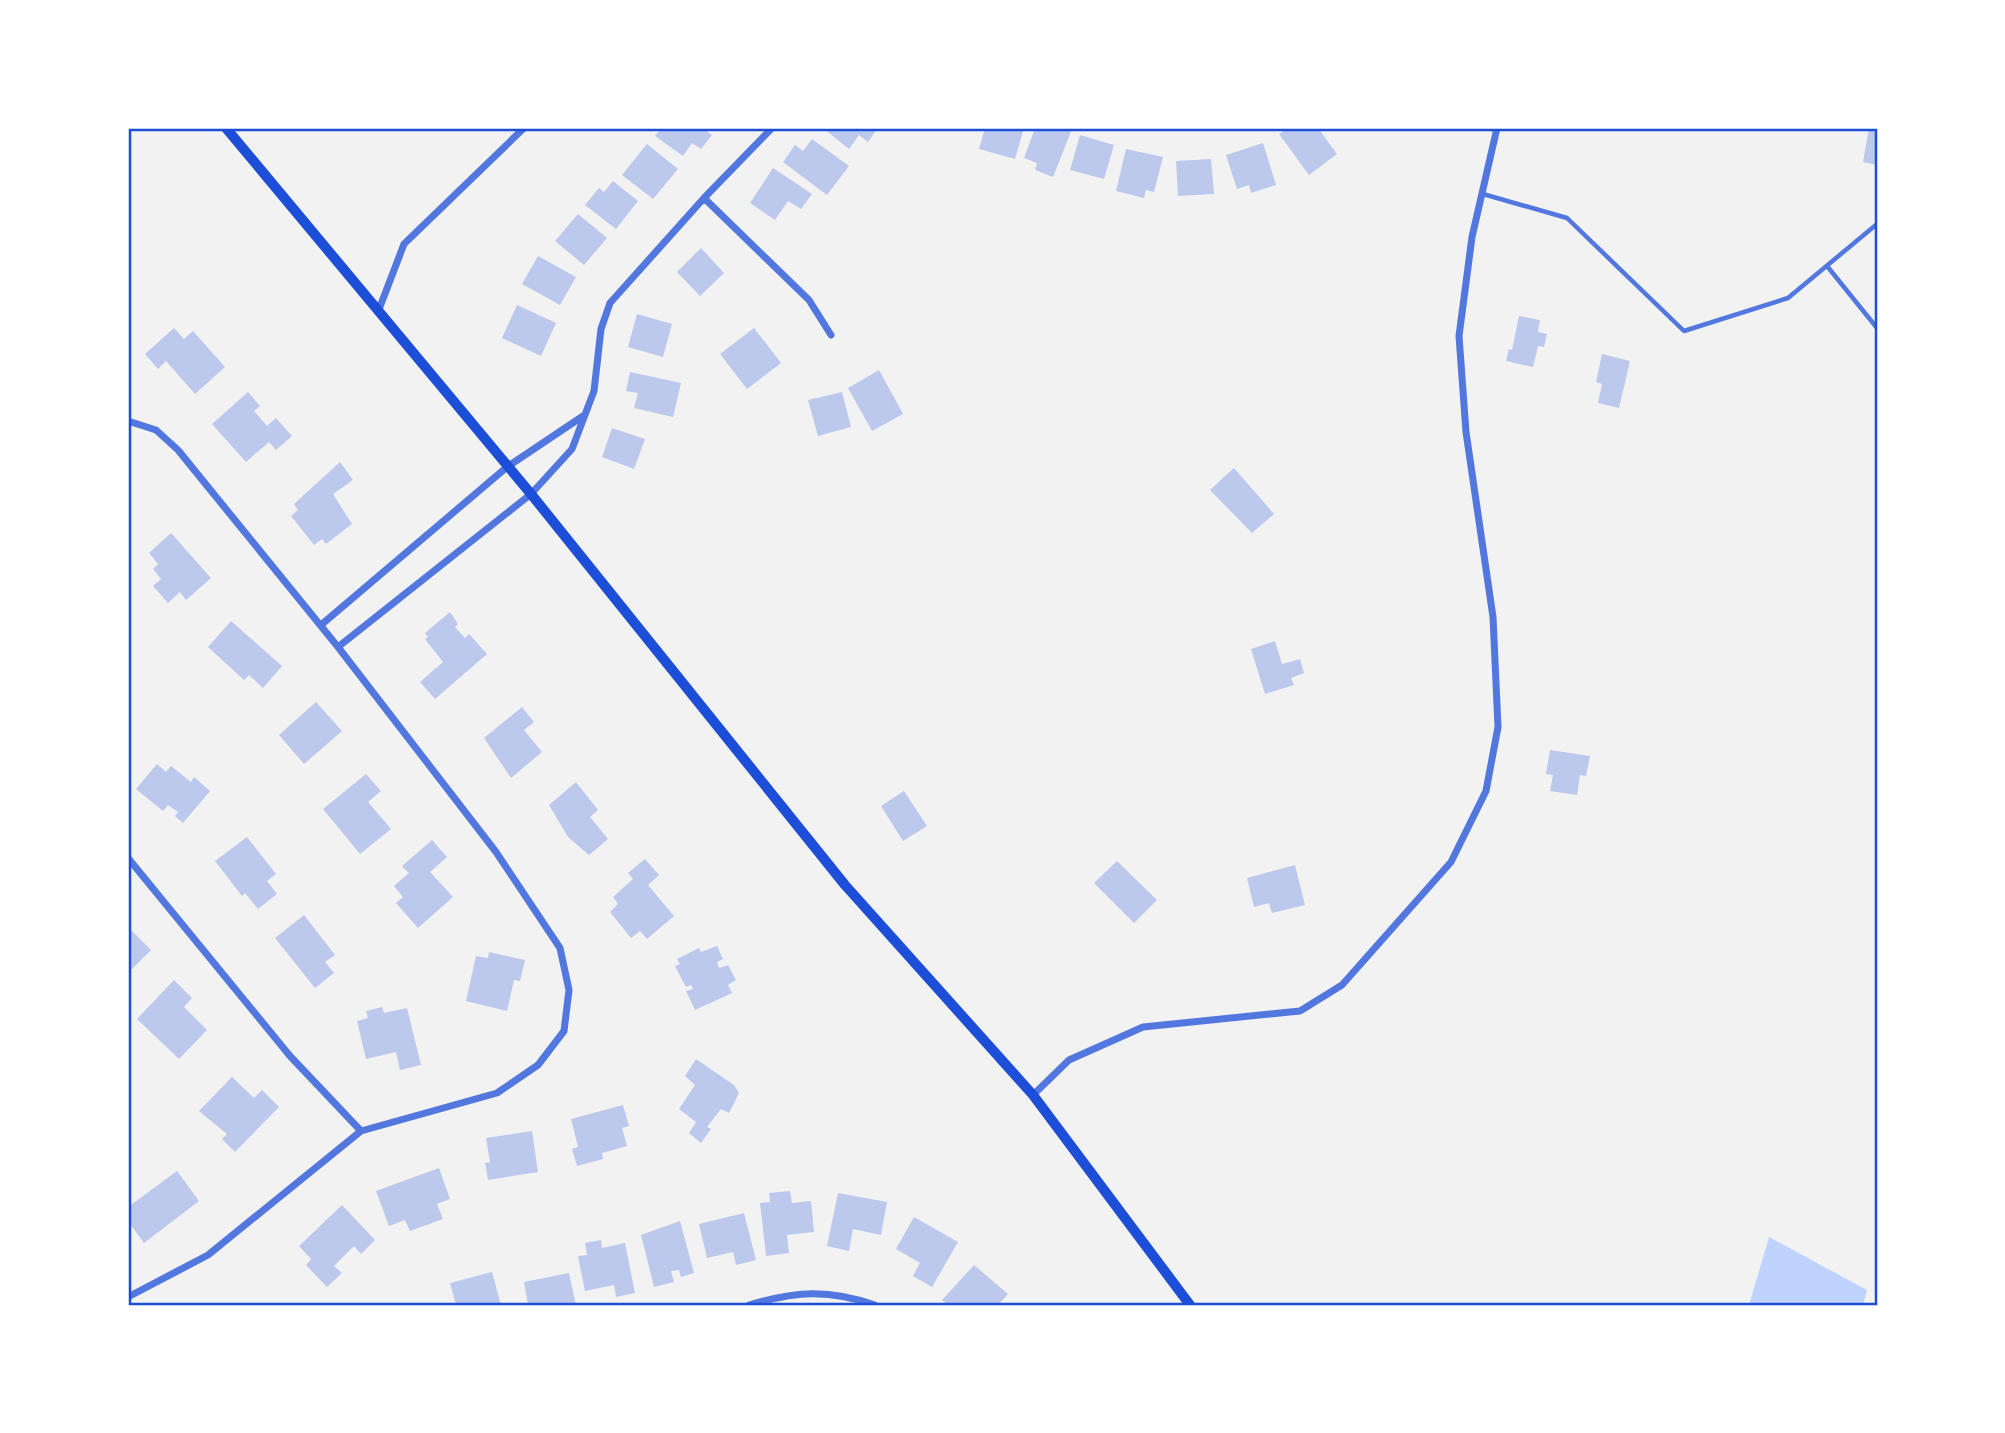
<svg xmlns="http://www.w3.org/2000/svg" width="2005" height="1433" font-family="Spectral,serif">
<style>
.water{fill:#bfd3fe}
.building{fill:#bdc9ec}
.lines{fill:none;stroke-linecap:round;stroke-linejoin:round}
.service{stroke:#5277de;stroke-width:4.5}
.minor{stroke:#5277de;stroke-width:7}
.secondary{stroke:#1d4ed8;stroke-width:10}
.neatline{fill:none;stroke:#1d4ed8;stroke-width:2.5}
</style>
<rect width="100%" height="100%" fill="#f2f2f2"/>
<path class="water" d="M1769 1237 1867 1290 1863 1305H1749Z"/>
<path class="building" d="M661 128H702L712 135 701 149 692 143 683 156 655 136Z
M823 128H875L877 129 868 142 859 135 849 149Z
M985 128H1024L1015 159 979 149Z
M1035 128 1072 129 1053 177 1035 170 1037 163 1024 158Z
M1288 128H1318L1337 154 1309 175 1279 134Z
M1869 128 1877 129V165L1863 162Z
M1080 135 1114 145 1104 179 1070 170Z
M812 139 849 166 827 195 783 162 795 145 803 151Z
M1263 143 1276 185 1251 193 1249 185 1237 189 1226 155Z
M647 144 678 169 653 199 622 175Z
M1126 149 1163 157 1154 192 1146 190 1144 198 1116 191Z
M1211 159 1214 194 1178 196 1176 161Z
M773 168 812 194 801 209 788 201 775 220 750 203Z
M613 181 638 201 616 229 585 205 599 188 604 192Z
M578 214 607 238 584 265 555 241Z
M701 248 724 273 700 296 677 272Z
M538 256 576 277 560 305 522 284Z
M517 305 556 323 541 356 502 338Z
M637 314 672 324 663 357 628 347Z
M1519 316 1540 320 1538 332 1547 334 1544 347 1538 346 1533 367 1506 361 1509 349 1512 350Z
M174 328 184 339 193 331 225 367 195 394 166 361 158 369 145 354Z
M754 328 781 363 747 389 720 354Z
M1602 354 1630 361 1619 408 1598 403 1602 384 1596 382Z
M879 370 903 414 872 431 848 388Z
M630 372 681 383 673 417 634 408 638 393 626 391Z
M248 392 260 406 254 411 267 426 276 418 292 436 276 450 269 442 246 462 212 424Z
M842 392 851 427 818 436 808 400Z
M612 428 645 439 634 469 602 457Z
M340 462 353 480 333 494 352 524 326 544 322 539 314 545 291 516 298 510 294 504Z
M1234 468 1274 514 1252 533 1210 490Z
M171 533 211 578 186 600 180 592 168 603 153 586 161 579 153 569 158 564 149 553Z
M450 612 458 624 455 627 465 638 469 634 487 654 435 699 420 682 443 662 425 639 428 637 425 633Z
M231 621 282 666 263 688 249 675 244 680 208 647Z
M1275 641 1282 664 1300 659 1304 673 1291 678 1294 685 1265 694 1251 649Z
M316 702 342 731 304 764 279 735Z
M522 707 534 722 524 730 542 752 511 778 484 738Z
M1550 750 1590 756 1586 776 1580 775 1577 795 1550 791 1553 775 1546 774Z
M157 764 166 772 171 766 191 782 194 777 210 791 183 823 175 816 178 812 168 805 163 811 136 789Z
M366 774 381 791 368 802 391 829 360 854 323 809Z
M576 782 598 810 590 817 608 839 589 855 568 837 549 805Z
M904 791 927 826 903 841 881 806Z
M247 837 276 874 267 881 277 894 258 909 245 893 242 896 215 861Z
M432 840 447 857 430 872 453 897 418 928 396 903 403 897 394 886 409 873 402 866Z
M645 859 659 875 648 885 674 916 647 939 640 931 631 938 610 912 618 904 613 897 633 879 628 873Z
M1117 861 1157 900 1134 923 1094 883Z
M1295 865 1305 905 1272 913 1269 903 1254 907 1247 878Z
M304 915 335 955 325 962 334 973 315 988 275 938Z
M128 927 151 950 128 973Z
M717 946 723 959 717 962 719 968 728 965 736 980 728 985 732 993 695 1010 686 991 693 989 691 985 686 987 675 966 680 964 677 959 699 948 701 952Z
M489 952 525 960 520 981 514 980 507 1011 466 1001 476 956 488 958Z
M174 980 192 998 184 1007 207 1030 179 1059 137 1019Z
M382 1007 384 1013 407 1008 421 1065 400 1070 396 1052 366 1059 357 1021 368 1018 366 1011Z
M696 1059 734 1085 739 1093 729 1113 721 1109 707 1127 711 1129 701 1143 689 1133 696 1122 679 1109 695 1085 685 1076Z
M232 1077 254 1098 262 1090 279 1107 235 1152 222 1139 227 1134 199 1111Z
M623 1105 629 1126 622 1128 627 1146 602 1153 603 1159 577 1166 572 1149 578 1147 571 1119Z
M532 1131 538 1172 488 1180 485 1163 490 1162 486 1138Z
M439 1168 450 1199 437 1204 443 1219 410 1231 405 1220 389 1226 376 1191Z
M177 1171 199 1201 144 1243 128 1221V1207Z
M790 1191 792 1203 811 1201 814 1232 787 1235 789 1253 766 1256 760 1203 770 1202 769 1193Z
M838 1193 887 1202 881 1235 853 1229 849 1251 827 1246Z
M342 1205 375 1240 361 1254 354 1246 334 1266 342 1273 327 1287 306 1265 311 1259 299 1246Z
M744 1213 756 1260 736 1265 733 1252 707 1258 699 1224Z
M914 1217 958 1242 932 1287 913 1276 920 1263 896 1249Z
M680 1221 694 1273 681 1277 679 1270 671 1271 674 1282 654 1287 641 1235Z
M601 1240 602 1248 625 1243 635 1293 616 1297 614 1285 585 1291 578 1256 587 1255 585 1243Z
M974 1265 1008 1294 998 1305H948L942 1300Z
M492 1272 501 1305H456L450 1283Z
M569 1273 576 1305H528L524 1282Z"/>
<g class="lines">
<path class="service" d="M1483 194 1567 218 1684 331 1788 298 1877 224
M1827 266 1877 328"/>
<path class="minor" d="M704 198 809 300 831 335
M378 312 404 244 524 128
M128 421 156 430 178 450 338 647 496 852 560 948 569 990 564 1031 538 1065 497 1093 361 1131 290 1056 128 858
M321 625 507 467 583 416
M338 647 531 494 572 449 594 391 601 329 610 303 704 198 772 128
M1033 1095 1069 1060 1143 1027 1300 1011 1342 985 1451 862 1486 791 1498 727 1493 617 1466 432 1459 336 1472 237 1497 128
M128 1297 208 1255 361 1131
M749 1305C797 1291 828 1289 875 1305"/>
<path class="secondary" d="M226 128 531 494 845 885 1033 1095 1190 1305"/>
</g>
<rect width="2005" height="1433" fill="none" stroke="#ffffff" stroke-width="259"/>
<rect x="130" y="130" width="1746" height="1174" class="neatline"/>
</svg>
